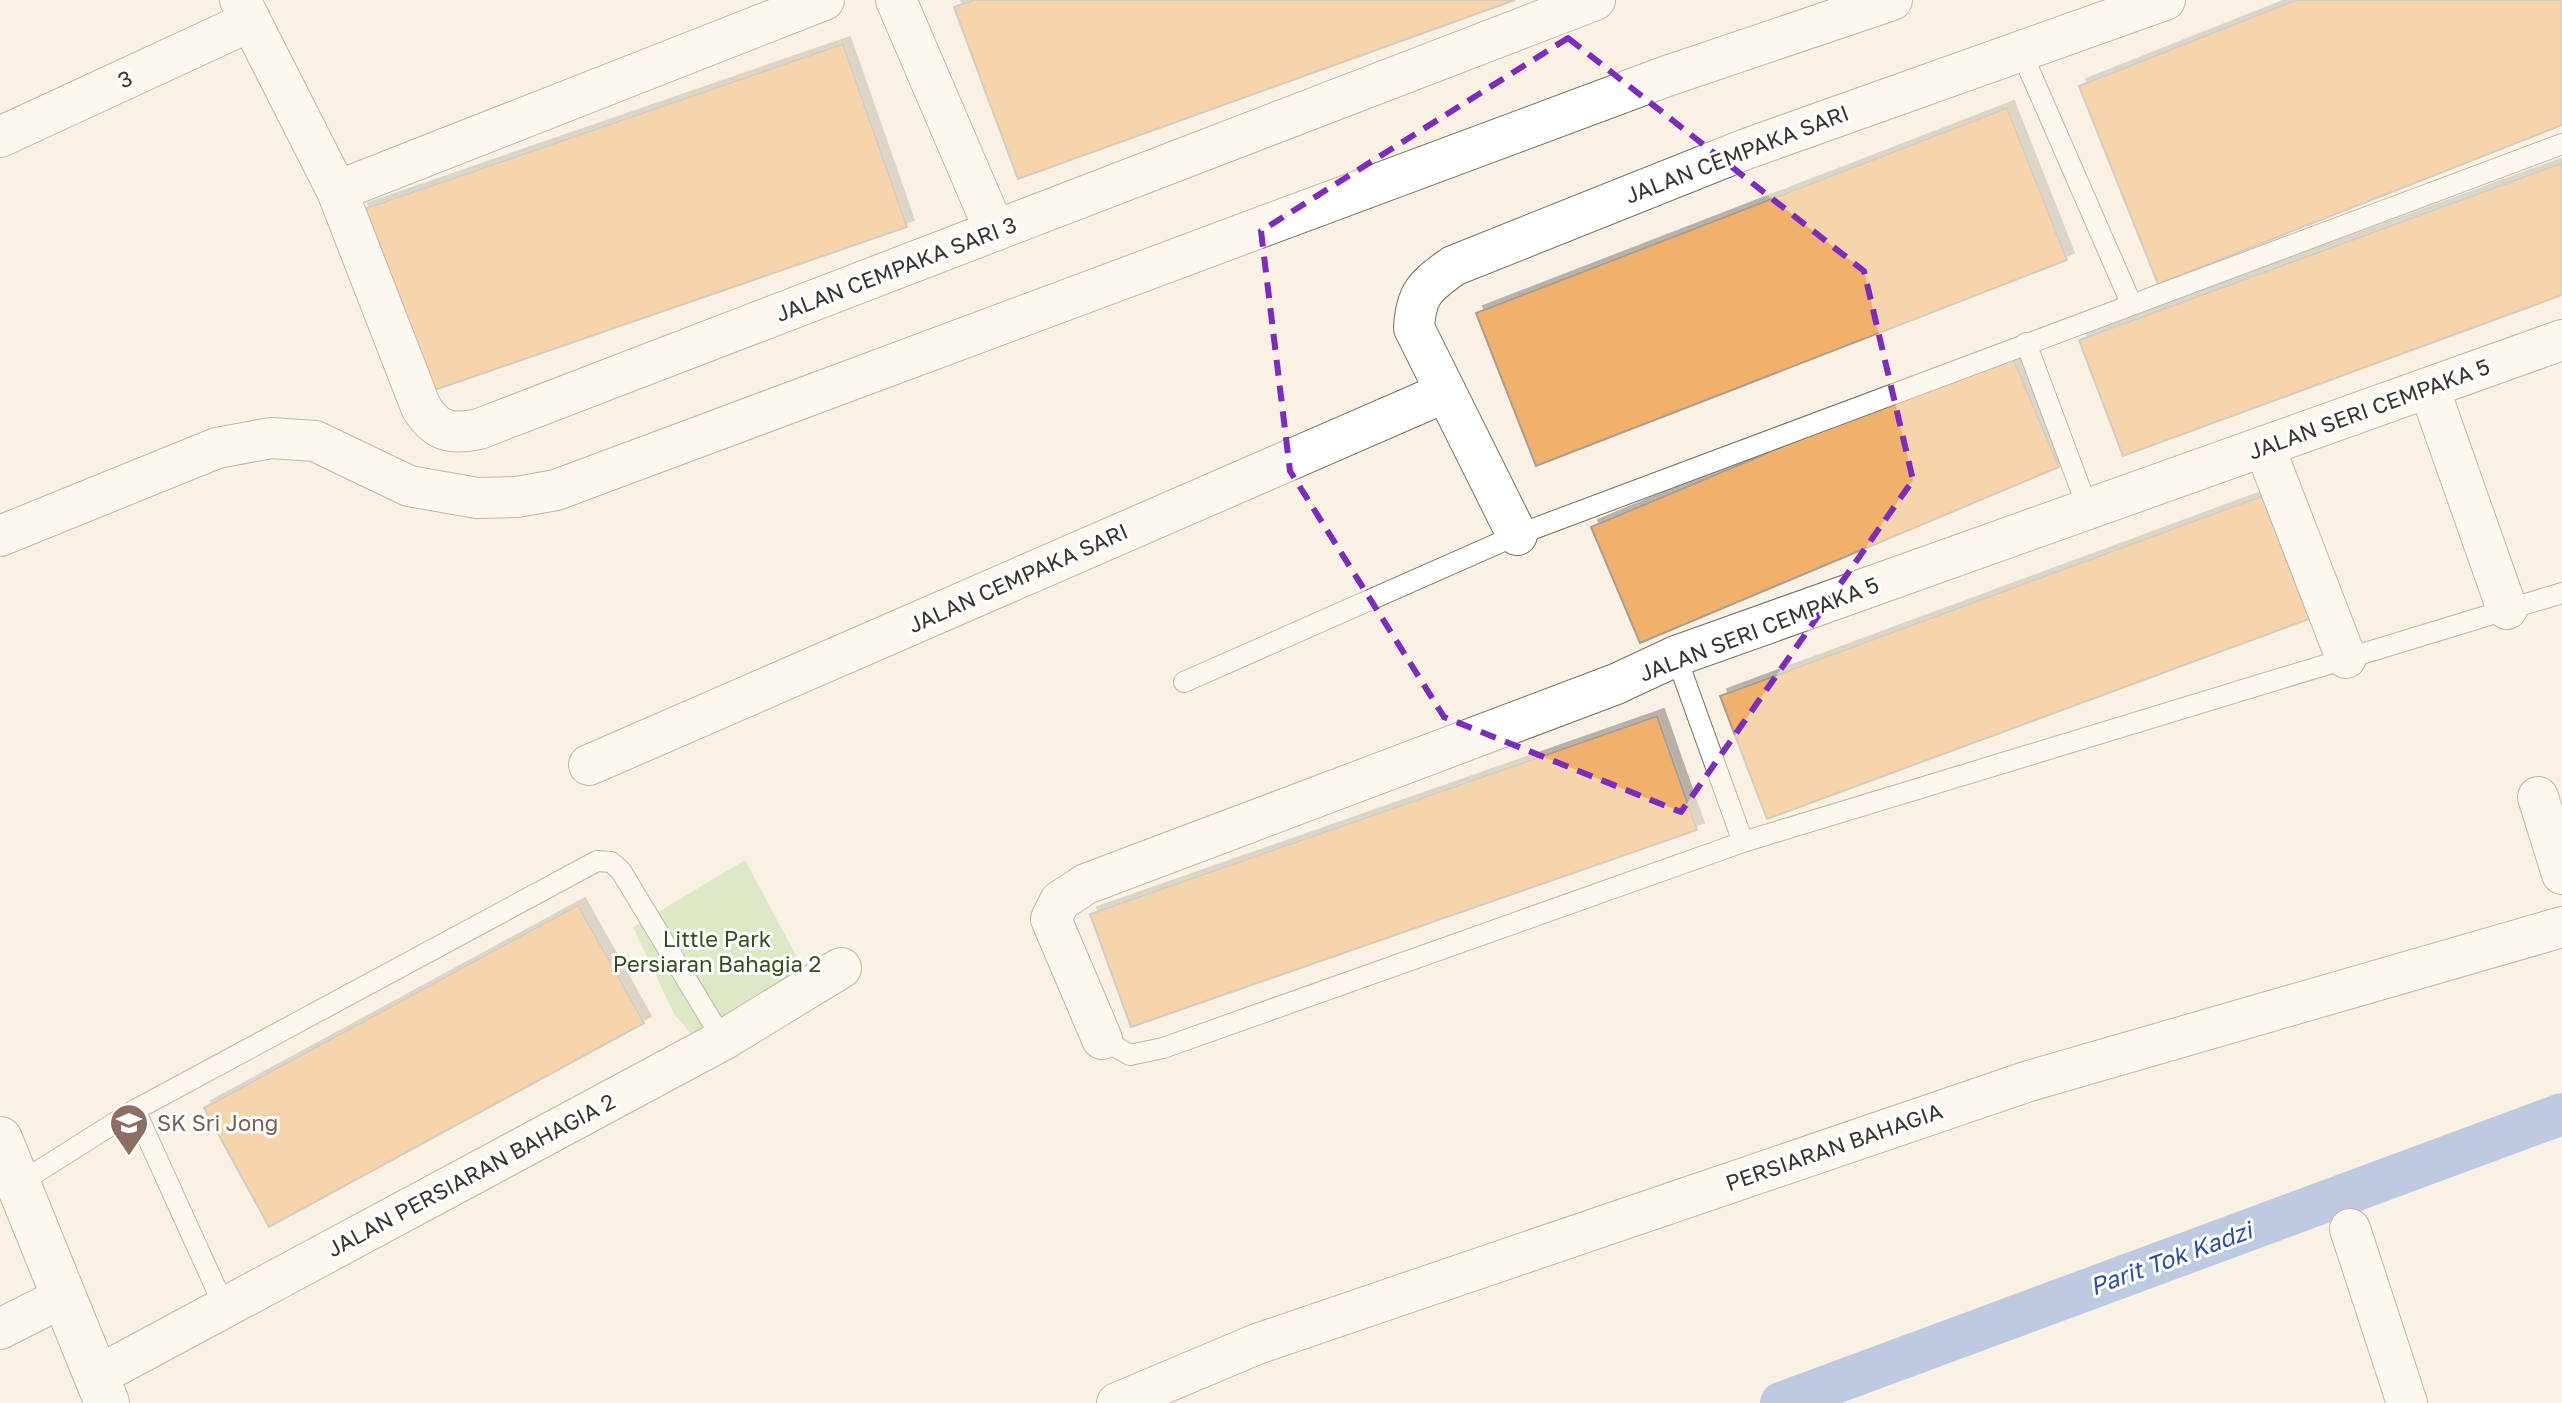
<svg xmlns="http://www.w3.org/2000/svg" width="2562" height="1403" font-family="'Golos Text',sans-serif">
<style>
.green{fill:#bbdca4}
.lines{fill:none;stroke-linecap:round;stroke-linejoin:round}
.canal{stroke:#7597df;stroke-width:42}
.building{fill:#f1b16c;stroke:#a89d92;stroke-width:2;filter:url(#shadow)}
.service-casing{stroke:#766f63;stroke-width:22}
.minor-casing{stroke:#766f63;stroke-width:42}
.primary-casing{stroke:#766f63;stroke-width:46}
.service{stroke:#fff;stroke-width:20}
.minor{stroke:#fff;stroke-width:40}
.primary{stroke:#fff;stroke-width:44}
.marked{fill:none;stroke:#7b2cbf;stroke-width:6;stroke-dasharray:16 10;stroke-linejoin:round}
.labels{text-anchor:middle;stroke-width:6;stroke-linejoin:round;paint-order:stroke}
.street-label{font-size:22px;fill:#38352f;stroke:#fff}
.park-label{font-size:22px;fill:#324e1a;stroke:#fff}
.education-label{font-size:22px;fill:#785e54;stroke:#fff;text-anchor:start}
.water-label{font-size:24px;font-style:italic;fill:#2b4fa4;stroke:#fff}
</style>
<defs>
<filter id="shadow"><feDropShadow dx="7" dy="-7" stdDeviation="0" flood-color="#0004"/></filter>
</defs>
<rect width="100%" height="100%" fill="#f9f2e4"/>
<path class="green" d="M745 860 807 976 694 1037 674 1014 633 927Z"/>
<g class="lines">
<path class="canal" d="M1781 1403 2562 1114"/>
</g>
<path class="building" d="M974 0H1515L1018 179 954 7Z
M2296 0H2562V125L2158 284 2079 86Z
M843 44 907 227 426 393 361 210Z
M2007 108 2067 260 1536 466 1476 313Z
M2562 163V295L2123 456 2079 340Z
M2010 351 2059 467 1640 643 1591 527Z
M2262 496 2309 619 1767 819 1720 696Z
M1657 716 1697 830 1131 1027 1090 914Z
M578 905 644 1023 269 1227 204 1108Z"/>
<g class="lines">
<g class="service-casing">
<path id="service" d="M2020 49 2131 303
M2026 343 2088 509
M1676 656 1743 842
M1184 682 1517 535 2562 144
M1102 1039 1130 1055 1163 1048 1743 842 2562 593
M135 1110 224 1306
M18 1184 135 1110 597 861 611 862 621 871 723 1040"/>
</g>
<g class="minor-casing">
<path id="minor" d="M240 0 337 191 421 407C436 432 451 435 479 429L1595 0
M896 0 995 231
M0 137 251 21
M337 191 824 0
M2429 388 2507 609
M2264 446 2346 658
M1517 535 1414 328C1416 292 1426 286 1453 266L1746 149 2165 0
M0 536 217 448 271 438 315 441 409 486 477 498 517 497 556 490 1667 76 1892 0
M589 765 1446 392
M2538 797 2562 874
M1102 1039 1051 919 1060 901 1086 884 1616 684 1676 656 2562 340
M2350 1229 2407 1403
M0 1329 65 1296
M97 1376 723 1040 841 968
M1117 1403 1257 1344 2029 1081 2562 927"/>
</g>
<g class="primary-casing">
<path id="primary" d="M0 1139 107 1403"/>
</g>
<use href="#service" class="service"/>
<use href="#minor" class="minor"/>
<use href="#primary" class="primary"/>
</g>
<path d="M0 0H2562V1403H0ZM1568 38 1864 271 1913 480 1681 812 1444 717 1290 471 1261 231Z" fill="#f9f2e4" fill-opacity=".55" fill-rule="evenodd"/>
<path class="marked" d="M1568 38 1864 271 1913 480 1681 812 1444 717 1290 471 1261 231Z"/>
<defs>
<g id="school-pin" transform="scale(2)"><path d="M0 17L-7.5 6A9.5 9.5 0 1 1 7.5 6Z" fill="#8d6e63" stroke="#fff"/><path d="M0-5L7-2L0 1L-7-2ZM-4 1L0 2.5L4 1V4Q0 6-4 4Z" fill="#fff"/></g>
</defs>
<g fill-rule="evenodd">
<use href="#school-pin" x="129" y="1123"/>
</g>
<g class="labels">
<g class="street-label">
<text transform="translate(125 79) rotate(-25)" y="8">3</text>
<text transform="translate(1737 154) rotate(-21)" y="8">JALAN CEMPAKA SARI</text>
<text transform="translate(896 269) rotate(-21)" y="8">JALAN CEMPAKA SARI 3</text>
<text transform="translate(2369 409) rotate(-20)" y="8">JALAN SERI CEMPAKA 5</text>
<text transform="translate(1018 578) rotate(-24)" y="8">JALAN CEMPAKA SARI</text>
<text transform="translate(1759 629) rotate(-21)" y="8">JALAN SERI CEMPAKA 5</text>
<text transform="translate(1834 1147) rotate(-19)" y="8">PERSIARAN BAHAGIA</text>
<text transform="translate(471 1175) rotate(-28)" y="8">JALAN PERSIARAN BAHAGIA 2</text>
</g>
<g class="park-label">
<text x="717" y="947">Little Park<tspan x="717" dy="25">Persiaran Bahagia 2</tspan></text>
</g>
<g class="education-label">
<text x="157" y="1131">SK Sri Jong</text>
</g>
<g class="water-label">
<text transform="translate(2171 1259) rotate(-20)" y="8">Parit Tok Kadzi</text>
</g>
</g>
</svg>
